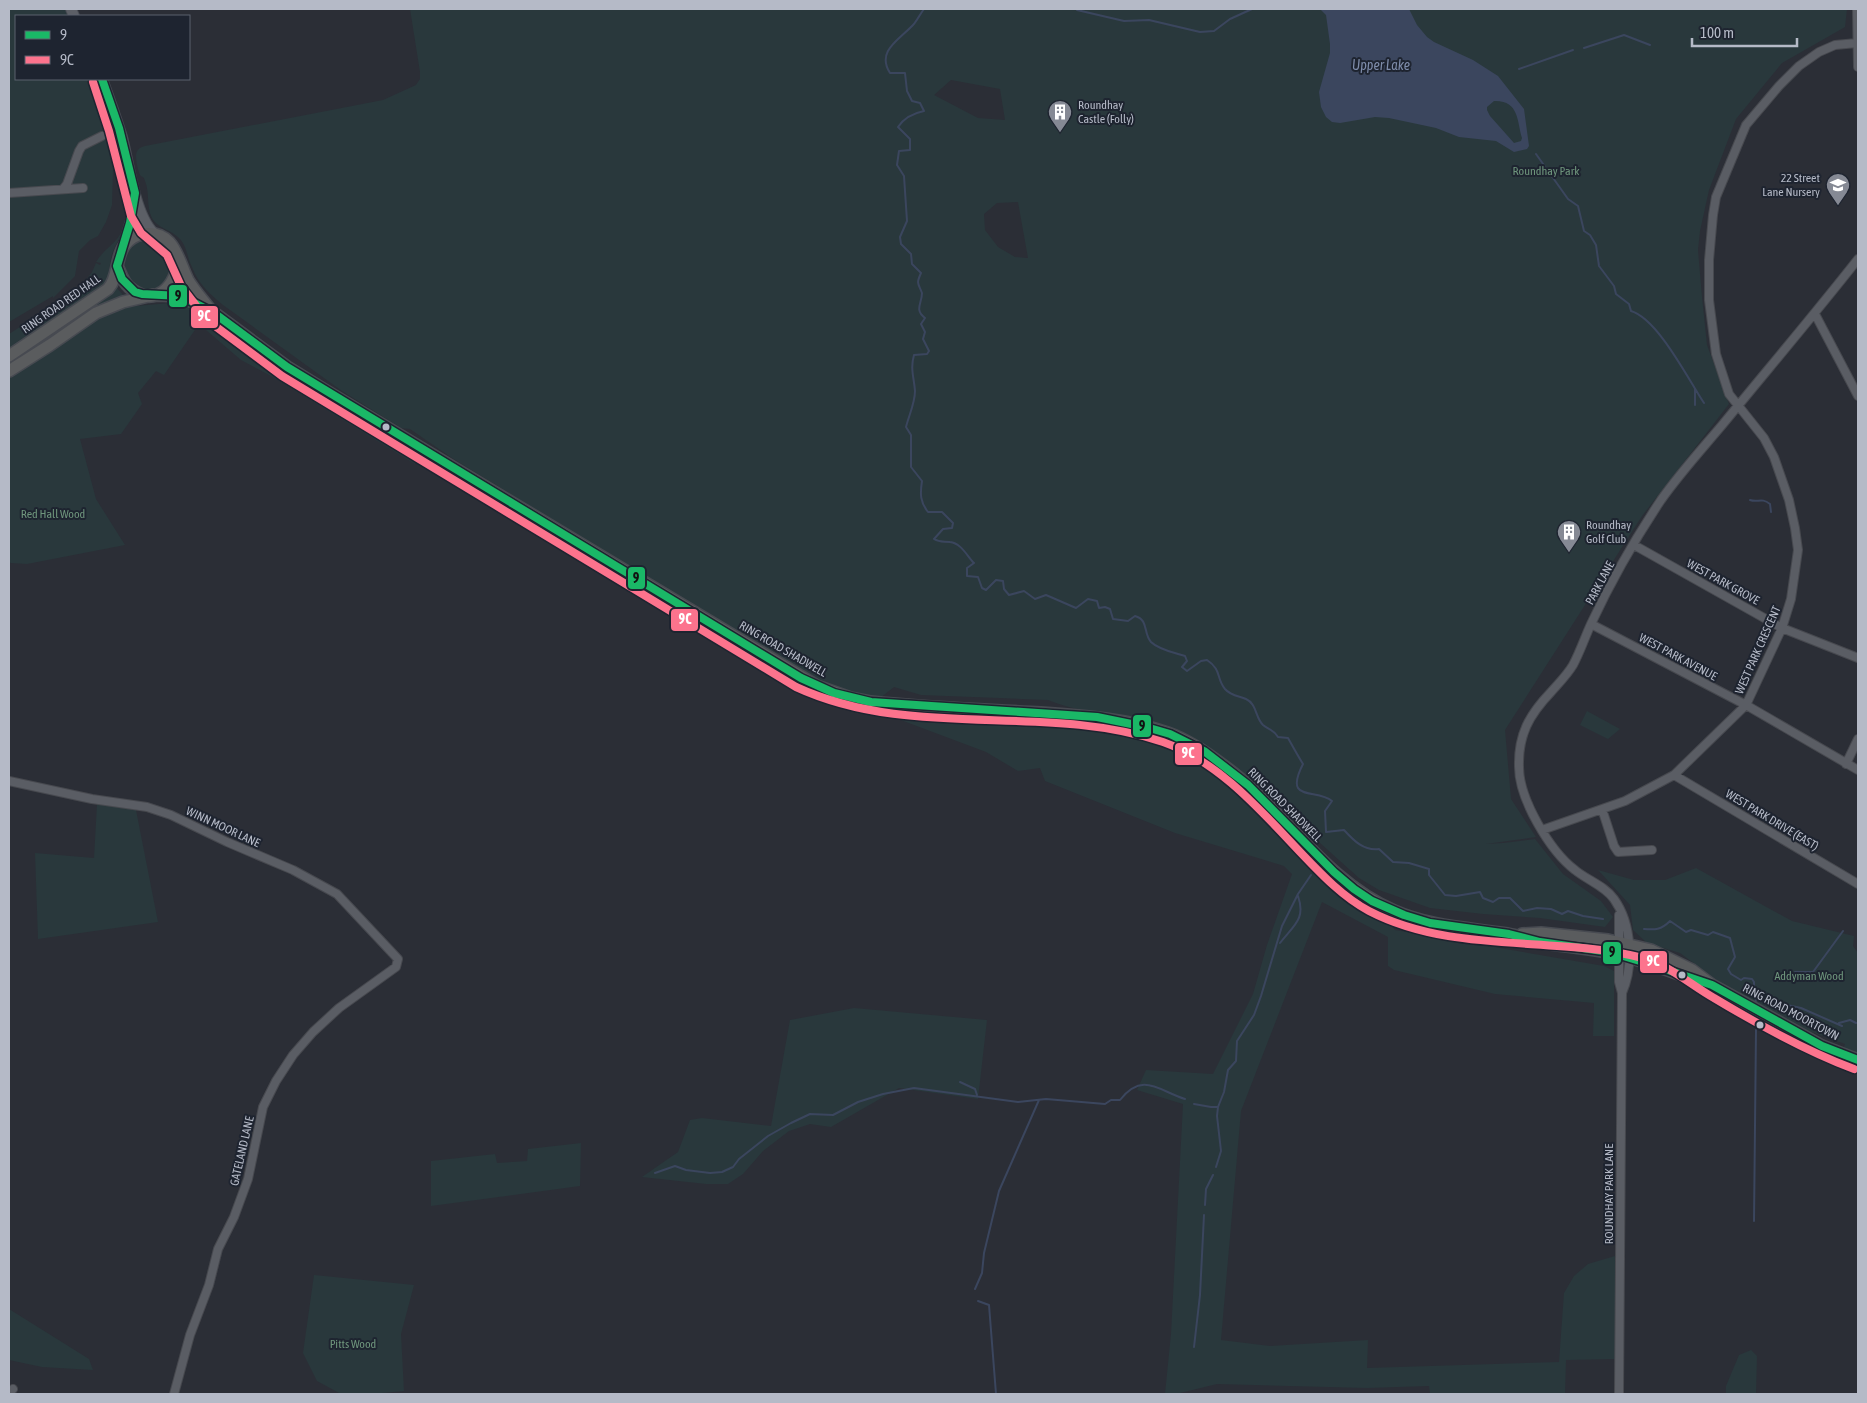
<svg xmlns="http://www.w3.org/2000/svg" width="1867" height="1403" font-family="'Asap Condensed',sans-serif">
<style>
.green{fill:#29383c;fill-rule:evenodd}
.water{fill:#3b465e;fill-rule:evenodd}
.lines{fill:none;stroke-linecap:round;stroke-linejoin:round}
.stream{stroke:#3b465e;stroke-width:2}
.minor-casing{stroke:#47494f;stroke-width:10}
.major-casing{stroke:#484b53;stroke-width:12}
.highway-casing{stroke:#474a51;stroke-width:14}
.minor{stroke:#5a5d64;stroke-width:8}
.major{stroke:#5c5f66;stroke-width:10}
.highway{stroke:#5a5c5e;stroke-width:11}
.bus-1-casing{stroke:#1e2430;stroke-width:11}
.bus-2-casing{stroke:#1e2430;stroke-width:11}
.bus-1{stroke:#1ab867;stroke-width:8}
.bus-2{stroke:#fc738d;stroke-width:8}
.bus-dot{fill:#b5bac7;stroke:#1e2430;stroke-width:2}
.labels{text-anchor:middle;stroke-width:4;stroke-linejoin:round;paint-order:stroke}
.poi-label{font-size:12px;fill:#b5bac7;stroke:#1e2430;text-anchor:start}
.park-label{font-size:12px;fill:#6e957c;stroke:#1e2430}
.street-label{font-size:12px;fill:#b5bac7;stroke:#1e2430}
.water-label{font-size:14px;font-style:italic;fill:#7f8dab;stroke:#1e2430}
.line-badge{stroke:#1e2430;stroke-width:2}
.badge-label{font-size:14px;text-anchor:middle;font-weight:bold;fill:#fff}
.pale-badge-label{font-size:14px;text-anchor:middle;font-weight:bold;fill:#111}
</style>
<rect width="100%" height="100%" fill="#2b2e36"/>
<path class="green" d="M9 9H65L69 16H16V79H98L107 100 106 104 110 117 106 124 116 168 113 170 112 205 106 222 98 236 90 240 79 251 75 276 53 298V296L9 322Z
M410 9H1847L1845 27 1782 63 1736 119 1709 190 1700 231 1698 250 1702 297 1707 345 1729 404 1642 516 1505 730 1511 799 1536 837 1486 844 1503 843 1535 839 1563 874 1601 901 1613 917 1605 927 1540 918 1483 914 1430 908 1379 890 1359 878C1333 855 1308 832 1283 809 1245 775 1208 740 1159 724 1123 712 1083 715 1048 700L921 695 894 687 880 698C859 695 840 689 820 681L639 573 452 458 410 429 401 428 342 391 223 305C210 294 198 284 192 267 187 257 187 247 180 239 172 230 157 228 152 218 146 206 150 193 145 181 143 175 144 179 140 175 138 171 136 161 136 156 136 150 140 147 145 146L383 100 416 85 420 79V72ZM951 80 1000 89 1005 120 978 118 934 95ZM1018 202 1028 258H1027L1015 257 998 247 985 230 984 214 997 203Z
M125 168C131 182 132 206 127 221 124 233 116 242 112 254 107 270 114 279 98 292L9 351V334L80 288 92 272 96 263 100 265 101 263 96 262C102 252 110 247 117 239 133 218 130 193 125 168Z
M141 239C154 239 173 243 174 261 175 267 172 275 170 281L152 292 137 290 120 267 128 246Z
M116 287 124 296 103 304 9 366V361L40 342 106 297Z
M170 303 184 305 197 310 194 315 196 317 194 319 197 321 200 319 204 320 301 386 367 427 372 433 415 460V464L271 376 241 360 199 324 164 375 156 371 138 393 142 404 121 434 80 439 96 499 125 545 27 564 11 563 9 562V375L93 320 125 307Z
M1587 711 1620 729 1608 739 1580 725Z
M899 714 1114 726 1163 740 1213 764 1256 801 1367 911 1388 922 1395 930 1604 966 1614 971V1036H1593L1594 1003 1495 994 1394 970 1388 966V937L1322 902 1241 1111 1221 1340 1270 1346 1368 1340 1367 1368 1559 1362 1564 1293 1574 1276 1588 1264 1615 1256V1359L1566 1360 1565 1394H1430L1429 1386 1367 1388 1217 1384 1176 1394H1165L1171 1334 1183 1104 1137 1090 1146 1070 1213 1074 1253 994 1267 945 1292 874 1284 866 1175 833 1045 781 1040 768 1018 771 986 752 898 719Z
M97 804 136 810 158 922 38 939 35 853 94 858Z
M1696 868 1792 921 1854 936 1853 946 1858 953V1055L1843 1050 1845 1044 1806 1030 1738 996 1680 953 1647 943 1633 930 1630 905 1598 870 1634 880H1665Z
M854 1008 987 1020 978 1099 899 1088 831 1127 810 1124 789 1131 763 1151 743 1174 728 1184H706L642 1177 678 1152 690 1120 702 1118 771 1126 790 1020Z
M581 1143 580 1186 431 1206V1161L495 1154 497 1163 527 1161 528 1149Z
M314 1275 414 1285 401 1334 404 1391 372 1394H341L317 1381 303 1353Z
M9 1309 89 1359 93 1370 42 1367 9 1360Z
M1751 1350 1757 1356 1756 1394H1726V1386L1739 1355Z"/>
<path class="water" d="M1320 9H1409L1417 25 1427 37 1434 42 1473 60 1498 76 1524 109 1529 146 1527 149 1514 152 1496 141 1459 137 1436 128 1389 118 1375 117 1340 123 1332 122 1326 117 1321 107 1319 92 1330 53V44L1326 15ZM1494 101C1519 100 1517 121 1522 138L1521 141 1514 143 1490 116 1487 110V107Z"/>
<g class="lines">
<path class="stream" d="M924 9C920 14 917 21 913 25 899 40 876 51 890 73H905L907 91 912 101 920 103 924 111C914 113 904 118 898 127L910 139V150L899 151 897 165 904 176 907 221 900 237 901 244 911 254 912 264 921 273C916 284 918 283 922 293 922 303 914 310 925 318L921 324 925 332 923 339 929 351 927 354 914 355C910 369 914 377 915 391 915 403 909 415 906 427L911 435V467L922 481C920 494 920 502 928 512H942L953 523 952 528 943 529 934 539C940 543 944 541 950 542 961 543 967 556 974 563L967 568V576L978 577 982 588 986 590 996 580 1003 581 1004 589 1009 595 1024 591 1035 599 1046 595 1076 608 1088 599 1097 601 1099 608 1105 607 1110 609 1113 619 1128 621 1135 616C1149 620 1143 633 1151 642 1159 650 1175 653 1185 656L1187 661 1182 667 1187 671 1201 661 1207 660C1222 670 1216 678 1225 689 1231 696 1239 696 1246 699 1257 704 1255 717 1263 725 1269 730 1273 729 1278 737L1288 738C1293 747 1298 756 1303 764 1283 803 1316 788 1332 801L1325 811 1326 832 1344 830C1354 841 1364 851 1379 849L1393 862 1409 863 1429 869V875L1445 895 1456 896 1480 892 1483 898 1493 902 1499 898H1510L1523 911 1537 908 1551 909 1562 914 1568 911 1583 916 1603 919
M1077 10 1124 21 1149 20 1200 32 1214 31 1230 19 1252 9
M1584 48 1624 35 1650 45
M1519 69 1573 50
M1536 154 1568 199 1578 206 1584 231 1590 235 1596 245 1599 266 1614 286 1616 294 1629 304 1631 311C1658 319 1688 379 1704 403
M1695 389V405
M1750 500C1758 503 1761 497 1770 504L1771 512
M1644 929C1655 930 1661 930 1670 921L1686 932 1691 930 1708 935 1713 932 1730 938 1735 957 1728 969 1731 974 1741 980 1744 978 1752 979 1754 982V991L1764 1000 1801 1008 1842 1026
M1280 943C1294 925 1306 919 1298 896
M1795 972H1813L1843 931
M1755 992 1756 1005
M1839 1023 1850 1020 1856 1023
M960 1082 975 1089 977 1095
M1194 1104 1211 1107H1218
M1216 1167 1221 1151 1217 1116 1218 1107 1224 1092 1228 1070 1236 1061 1237 1041 1254 1015 1261 996 1282 926 1298 894 1311 875
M655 1173 675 1166 686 1170 710 1173 722 1172 733 1167 739 1159 768 1136 791 1123 810 1114 833 1115 858 1102 883 1094 914 1088 1018 1102 1046 1099 1105 1104 1111 1100H1120C1143 1071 1159 1091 1185 1099
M1205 1205 1206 1189 1213 1175
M1754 1221 1756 1030
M975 1289 982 1273 984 1253 999 1191 1039 1100
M978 1301 989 1305 996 1394
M1194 1347 1200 1295 1204 1215"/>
<g class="minor-casing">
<path id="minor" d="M1857 9 1858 67
M63 189 67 184 79 151 82 146 102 136
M9 193 83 188
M1815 314 1858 396
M1634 545 1782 628 1858 658
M1591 624 1746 705 1858 770
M1846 764 1858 739
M1674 775 1858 884
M9 781 92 799 147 807 171 815 227 842 293 870 337 894 398 959 396 967 339 1008 313 1032 293 1055 276 1081 263 1107 248 1179 234 1217 218 1249 209 1285 190 1335 174 1394
M1602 809 1614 846 1618 852 1652 850
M1542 830 1625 801 1674 775 1746 705 1782 628 1791 599 1798 550 1795 528 1789 500 1774 457 1764 438 1729 394 1716 354 1709 300V260L1713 215 1716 197 1746 125 1779 86 1799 66 1819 52 1835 45 1857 43
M1622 993C1634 966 1632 924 1614 899 1605 886 1587 880 1575 870 1550 851 1519 799 1519 767 1518 735 1529 715 1551 692 1559 683 1567 675 1573 665 1580 652 1585 637 1591 624 1611 581 1635 539 1661 500 1680 473 1702 449 1723 424 1768 369 1814 315 1858 259
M9 1393 13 1389
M1619 1394 1622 993 1619 982V915"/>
</g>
<g class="major-casing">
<path id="major" d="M71 9 74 16
M102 79C109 98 116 118 122 137 129 163 135 219 156 235
M124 245 133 213 134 197"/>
</g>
<g class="highway-casing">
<path id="highway" d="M117 266C121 273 122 281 129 287 154 310 178 286 178 258
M157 295 181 296 214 313 287 367 326 391 817 686 851 698 871 702C928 708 985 710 1041 713 1084 716 1127 719 1168 733 1188 740 1207 753 1224 766 1284 810 1324 881 1394 911 1430 927 1469 928 1507 934 1519 936 1531 941 1543 943 1564 946 1585 948 1607 952 1643 958 1677 975 1712 985
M9 356 108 289C119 277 115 259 124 246 129 239 136 235 143 234 174 229 178 260 188 280 194 290 202 299 209 308
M9 371 50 345 96 313 123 302 153 295
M1522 934 1541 933 1608 940 1651 950 1692 970 1712 985 1822 1046 1858 1060"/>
</g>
<use href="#minor" class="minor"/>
<use href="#major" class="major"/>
<use href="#highway" class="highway"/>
<g class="bus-1-casing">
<path id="bus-1" d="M102 79 119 128 135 193 130 223 117 266 122 279 135 292 142 294 181 296 214 313 287 367 801 678 834 693 871 702 1097 717 1146 727 1170 734 1204 751 1248 785 1334 872 1354 889 1372 901 1404 915 1430 923 1509 934 1540 942 1610 952 1653 965 1712 985 1822 1046 1858 1060"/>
</g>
<g class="bus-2-casing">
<path id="bus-2" d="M93 82 109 131 131 216 141 233 167 255 181 286 207 320 282 376 796 687C913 741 1044 702 1163 742 1220 762 1262 812 1302 854 1322 875 1343 897 1369 911 1454 955 1553 935 1643 958 1669 965 1691 985 1714 998 1759 1025 1806 1051 1854 1069"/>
</g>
<use href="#bus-1" class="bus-1"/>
<use href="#bus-2" class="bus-2"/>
</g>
<defs>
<g id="building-pin" transform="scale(1.25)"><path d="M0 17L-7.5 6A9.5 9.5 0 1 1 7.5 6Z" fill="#858994" stroke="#1e2430"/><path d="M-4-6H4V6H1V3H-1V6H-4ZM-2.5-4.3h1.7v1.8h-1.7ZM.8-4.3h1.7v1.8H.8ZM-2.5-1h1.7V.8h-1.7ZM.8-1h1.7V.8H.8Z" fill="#fff"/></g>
<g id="school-pin" transform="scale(1.25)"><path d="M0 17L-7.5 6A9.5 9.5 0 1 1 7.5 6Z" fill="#858994" stroke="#1e2430"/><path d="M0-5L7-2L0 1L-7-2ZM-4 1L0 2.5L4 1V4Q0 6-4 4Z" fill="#fff"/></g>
</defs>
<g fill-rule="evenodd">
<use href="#building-pin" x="1060" y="112"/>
<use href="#school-pin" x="1838" y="185"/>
<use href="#building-pin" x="1569" y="532"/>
</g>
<g class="bus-dot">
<circle cx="386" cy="427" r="4.5"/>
<circle cx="1682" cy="975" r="4.5"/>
<circle cx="1760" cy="1025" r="4.5"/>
</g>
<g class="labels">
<g class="poi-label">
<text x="1078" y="109">Roundhay<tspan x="1078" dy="14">Castle (Folly)</tspan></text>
<text x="1820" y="182" text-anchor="end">22 Street<tspan x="1820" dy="14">Lane Nursery</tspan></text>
<text x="1586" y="529">Roundhay<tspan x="1586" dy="14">Golf Club</tspan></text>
</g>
<g class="park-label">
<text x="1546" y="175">Roundhay Park</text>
<text x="53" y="518">Red Hall Wood</text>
<text x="1809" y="980">Addyman Wood</text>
<text x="353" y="1348">Pitts Wood</text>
</g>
<g class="street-label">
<text transform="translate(61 304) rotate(-35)" y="4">RING ROAD RED HALL</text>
<text transform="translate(1723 582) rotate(29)" y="4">WEST PARK GROVE</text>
<text transform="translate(1600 583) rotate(-62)" y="4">PARK LANE</text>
<text transform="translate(783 649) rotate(30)" y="4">RING ROAD SHADWELL</text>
<text transform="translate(1758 650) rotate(-66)" y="4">WEST PARK CRESCENT</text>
<text transform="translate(1678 657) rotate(28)" y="4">WEST PARK AVENUE</text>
<text transform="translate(1285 805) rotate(45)" y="4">RING ROAD SHADWELL</text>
<text transform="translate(1772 820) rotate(31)" y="4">WEST PARK DRIVE (EAST)</text>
<text transform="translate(223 827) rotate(25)" y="4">WINN MOOR LANE</text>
<text transform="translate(1791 1012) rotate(28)" y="4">RING ROAD MOORTOWN</text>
<text transform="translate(242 1151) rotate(-77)" y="4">GATELAND LANE</text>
<text transform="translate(1609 1194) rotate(-90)" y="4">ROUNDHAY PARK LANE</text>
</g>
<g class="water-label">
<text x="1381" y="70">Upper Lake</text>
</g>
</g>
<g class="line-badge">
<rect x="168" y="284" width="20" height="24" rx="5" fill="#1ab867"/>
<rect x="190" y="305" width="29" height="24" rx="5" fill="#fc738d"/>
<rect x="627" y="566" width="19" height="24" rx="5" fill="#1ab867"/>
<rect x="670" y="608" width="29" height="24" rx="5" fill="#fc738d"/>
<rect x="1132" y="714" width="20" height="24" rx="5" fill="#1ab867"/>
<rect x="1174" y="742" width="29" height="24" rx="5" fill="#fc738d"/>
<rect x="1602" y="941" width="20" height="24" rx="5" fill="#1ab867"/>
<rect x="1639" y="950" width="29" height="24" rx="5" fill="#fc738d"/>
</g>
<g class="badge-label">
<text x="204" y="321">9C</text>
<text x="685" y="624">9C</text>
<text x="1188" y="758">9C</text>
<text x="1653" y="966">9C</text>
</g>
<g class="pale-badge-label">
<text x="178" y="301">9</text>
<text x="636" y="583">9</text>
<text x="1142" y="731">9</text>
<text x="1612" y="957">9</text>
</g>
<rect width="1867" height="1403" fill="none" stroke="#b5bac7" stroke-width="20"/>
<rect x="15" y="15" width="175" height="65" fill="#1e2430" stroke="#5a606c"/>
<rect x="25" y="31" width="25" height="8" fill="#1ab867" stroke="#5a606c"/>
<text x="60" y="40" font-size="15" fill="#b5bac7">9</text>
<rect x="25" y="56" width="25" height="8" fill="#fc738d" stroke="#5a606c"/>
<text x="60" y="65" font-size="15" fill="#b5bac7">9C</text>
<path d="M1692 38v8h105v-8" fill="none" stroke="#b5bac7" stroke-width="2.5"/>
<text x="1700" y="38" font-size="15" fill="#b5bac7" stroke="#1e2430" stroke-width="4" paint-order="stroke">100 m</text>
</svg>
